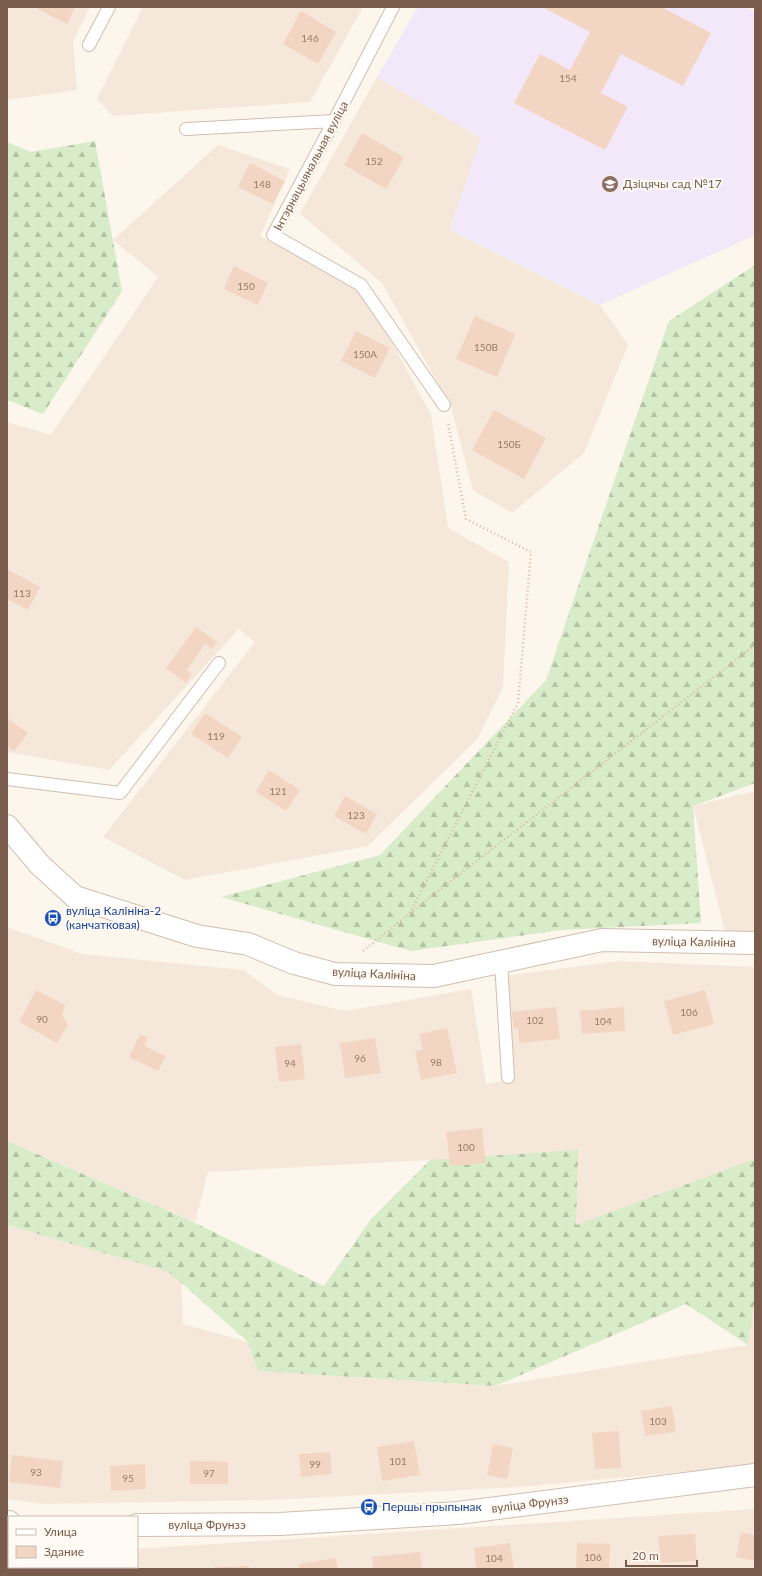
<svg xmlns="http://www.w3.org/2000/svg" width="762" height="1576" font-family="Lato,sans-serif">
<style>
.residential{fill:#f5e8da}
.education{fill:#f3e8fa}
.forest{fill:url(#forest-firs)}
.building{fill:#f3d5c3}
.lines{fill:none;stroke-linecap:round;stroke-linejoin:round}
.service-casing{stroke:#d1beb0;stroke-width:14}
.minor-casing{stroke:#d1beb0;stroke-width:24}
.tertiary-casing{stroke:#d1beb0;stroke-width:24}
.path{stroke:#d9b8a5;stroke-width:2.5;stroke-dasharray:1 3;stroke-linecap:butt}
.service{stroke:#fff;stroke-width:12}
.minor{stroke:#fff;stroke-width:22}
.tertiary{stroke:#fff;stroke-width:22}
.labels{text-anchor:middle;stroke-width:4;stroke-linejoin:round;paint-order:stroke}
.number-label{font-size:10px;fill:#987a6a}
.street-label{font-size:12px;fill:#7a5c4d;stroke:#fffaf3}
.education-label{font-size:12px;fill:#785e54;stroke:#fffaf3;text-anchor:start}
.transit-label{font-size:12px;fill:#164399;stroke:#fffaf3;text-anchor:start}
</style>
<defs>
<pattern id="forest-firs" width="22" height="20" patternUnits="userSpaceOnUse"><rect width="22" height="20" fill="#d8ecc9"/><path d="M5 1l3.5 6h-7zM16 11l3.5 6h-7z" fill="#b4c2a5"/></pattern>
</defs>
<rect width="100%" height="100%" fill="#fdf6ec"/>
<path class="residential" d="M7 7H90L73 41 77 90 7 100Z
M143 7H363L310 102 113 116 97 99Z
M377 77 481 138 450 230 600 305 628 345 584 453 512 513 473 490 451 407 382 283 300 214Z
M218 145 290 169 260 236 364 290 431 415 448 528 509 562 503 688 477 739 368 846 185 880 103 837 255 642 239 629 109 770 7 752V422L51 435 158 277 113 240Z
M755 791V935H726L693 806Z
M7 927 82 954 244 970 277 995 345 1011 471 989 486 1084 514 1079 505 976 620 961 755 967V1202L488 1252 430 1160 208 1172 195 1222 7 1141Z
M7 1225 181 1275 183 1324 248 1342 258 1371 495 1386 748 1345 755 1229V1465L520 1487 271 1500 45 1504 7 1499Z
M755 1509V1569H7V1546H9V1567H137V1549Z"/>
<path class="education" d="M418 7H746L755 12V235L600 305 450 230 481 138 377 77Z"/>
<path class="forest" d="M95 141 122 291 43 414 7 400V142L31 152Z
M755 265V783L693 806 701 923 562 930 411 951 221 897 380 855 546 680 669 321Z
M7 1141 187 1219 324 1286 371 1219 430 1160 578 1150 576 1225 755 1159V1297L748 1345 686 1304 495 1386 258 1371 248 1342 169 1272 7 1225Z"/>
<path class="building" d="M34 7H75L67 24Z
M542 7H661L711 33 683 86 621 54 601 93 628 107 605 150 514 103 540 54 570 70 590 32Z
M301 11 336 32 318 64 283 44Z
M362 133 404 157 386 189 344 165Z
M250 163 285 181 273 204 238 187Z
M234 266 268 283 258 305 224 289Z
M475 316 515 334 497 377 456 359Z
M356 331 390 348 375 378 341 361Z
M494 410 546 438 524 479 472 450Z
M7 569 40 587 28 610 7 599Z
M196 627 217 642 212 649 205 644 187 670 192 674 186 683 166 668Z
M205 713 242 737 228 758 191 734Z
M7 718 28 733 14 751 7 746Z
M269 770 300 790 286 811 256 792Z
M345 796 377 814 366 834 334 816Z
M36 990 65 1005 62 1015 68 1025 57 1043 19 1022Z
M705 990 714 1024 673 1035 664 1001Z
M556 1007 560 1039 519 1043 518 1028 514 1029 512 1012Z
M624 1007 625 1031 582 1034 580 1011Z
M447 1028 457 1073 421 1080 415 1051 423 1049 419 1034Z
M140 1034 148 1038 144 1046 166 1056 158 1071 129 1057Z
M375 1038 381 1073 345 1078 340 1043Z
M301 1044 305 1079 279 1082 275 1047Z
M482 1128 486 1163 450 1166 446 1132Z
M672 1406 676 1432 645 1436 641 1411Z
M619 1431 621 1468 595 1469 592 1433Z
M414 1441 420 1475 382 1481 377 1447Z
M493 1444 513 1448 507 1479 487 1475Z
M330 1452 332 1474 301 1477 299 1454Z
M12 1455 63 1461 60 1488 9 1482Z
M190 1461 228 1462V1484H190Z
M145 1464 146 1489 111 1491 110 1466Z
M741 1532 755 1535V1561L736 1557Z
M695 1534 697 1561 661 1563 658 1536Z
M510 1543 514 1569H476L474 1548Z
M577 1543 610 1544 609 1569H576Z
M420 1552 422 1569H373L372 1557Z
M336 1558 338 1569H300L299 1564Z
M249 1566V1569H215V1567Z"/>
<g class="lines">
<g class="service-casing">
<path id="service" d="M393 7 334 121 273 235 361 285 444 405
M89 45 109 7
M186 129 334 121
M7 779 120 793 219 663
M501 962 508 1077"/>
</g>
<g class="minor-casing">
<path id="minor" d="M7 826 40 865 75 897 197 936 248 944 294 963 335 974 434 976 602 940 755 943"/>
</g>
<g class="tertiary-casing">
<path id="tertiary" d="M7 1522H9
M137 1525 280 1524 458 1513 755 1475"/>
</g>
<path class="path" d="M410 913 518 703 531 552 466 519 448 423
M363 951 410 913 755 645"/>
<use href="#service" class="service"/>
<use href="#minor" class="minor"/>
<use href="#tertiary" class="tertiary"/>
</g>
<defs>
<g id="school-disc" transform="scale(0.9)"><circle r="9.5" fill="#8d6e63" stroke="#fffaf3"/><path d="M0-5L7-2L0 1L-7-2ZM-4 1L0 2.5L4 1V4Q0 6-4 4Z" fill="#fff"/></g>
<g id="bus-disc" transform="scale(0.9)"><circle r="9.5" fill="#1a4fb4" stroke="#fffaf3"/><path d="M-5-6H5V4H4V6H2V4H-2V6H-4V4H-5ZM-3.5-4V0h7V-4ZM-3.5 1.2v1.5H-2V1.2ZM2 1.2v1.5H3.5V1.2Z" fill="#fff"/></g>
</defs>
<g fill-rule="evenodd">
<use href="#school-disc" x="610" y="184"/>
<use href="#bus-disc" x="53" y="918"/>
<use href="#bus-disc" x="369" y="1507"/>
</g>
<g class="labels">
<g class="number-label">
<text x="310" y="42">146</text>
<text x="568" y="82">154</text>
<text x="374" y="165">152</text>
<text x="262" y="188">148</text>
<text x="246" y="290">150</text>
<text x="486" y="351">150В</text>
<text x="365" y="358">150А</text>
<text x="509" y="448">150Б</text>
<text x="22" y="597">113</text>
<text x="216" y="740">119</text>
<text x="278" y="795">121</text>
<text x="356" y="819">123</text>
<text x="689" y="1016">106</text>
<text x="42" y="1023">90</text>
<text x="535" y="1024">102</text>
<text x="603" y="1025">104</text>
<text x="360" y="1062">96</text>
<text x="436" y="1066">98</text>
<text x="290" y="1067">94</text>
<text x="466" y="1151">100</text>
<text x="658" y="1425">103</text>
<text x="398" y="1465">101</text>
<text x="315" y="1468">99</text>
<text x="36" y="1476">93</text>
<text x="209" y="1477">97</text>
<text x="128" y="1482">95</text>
<text x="593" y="1561">106</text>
<text x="494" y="1562">104</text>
</g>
<g class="street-label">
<text transform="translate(311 166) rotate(-62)" y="4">Інтэрнацыянальная вуліца</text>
<text transform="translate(694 942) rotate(1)" y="4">вуліца Калініна</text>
<text transform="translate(374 974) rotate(3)" y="4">вуліца Калініна</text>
<text transform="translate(530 1504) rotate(-7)" y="4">вуліца Фрунзэ</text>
<text x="207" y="1529">вуліца Фрунзэ</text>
</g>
<g class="education-label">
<text x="623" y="188">Дзіцячы сад №17</text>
</g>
<g class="transit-label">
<text x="66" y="915">вуліца Калініна-2<tspan x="66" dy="14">(канчатковая)</tspan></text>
<text x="382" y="1511">Першы прыпынак</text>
</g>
</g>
<rect width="762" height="1576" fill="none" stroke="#7a5c4d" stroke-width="16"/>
<rect x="8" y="1516" width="130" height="52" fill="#fffaf3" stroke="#cabbb1"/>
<rect x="16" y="1529" width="20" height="6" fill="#ffffff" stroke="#cabbb1"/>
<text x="44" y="1536" font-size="12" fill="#7a5c4d">Улица</text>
<rect x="16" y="1546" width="20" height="12" fill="#f3d5c3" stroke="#cabbb1"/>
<text x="44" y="1556" font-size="12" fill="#7a5c4d">Здание</text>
<path d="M626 1560v6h71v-6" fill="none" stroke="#7a5c4d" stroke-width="2"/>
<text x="632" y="1560" font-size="12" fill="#7a5c4d" stroke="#fffaf3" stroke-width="3" paint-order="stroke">20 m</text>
</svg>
